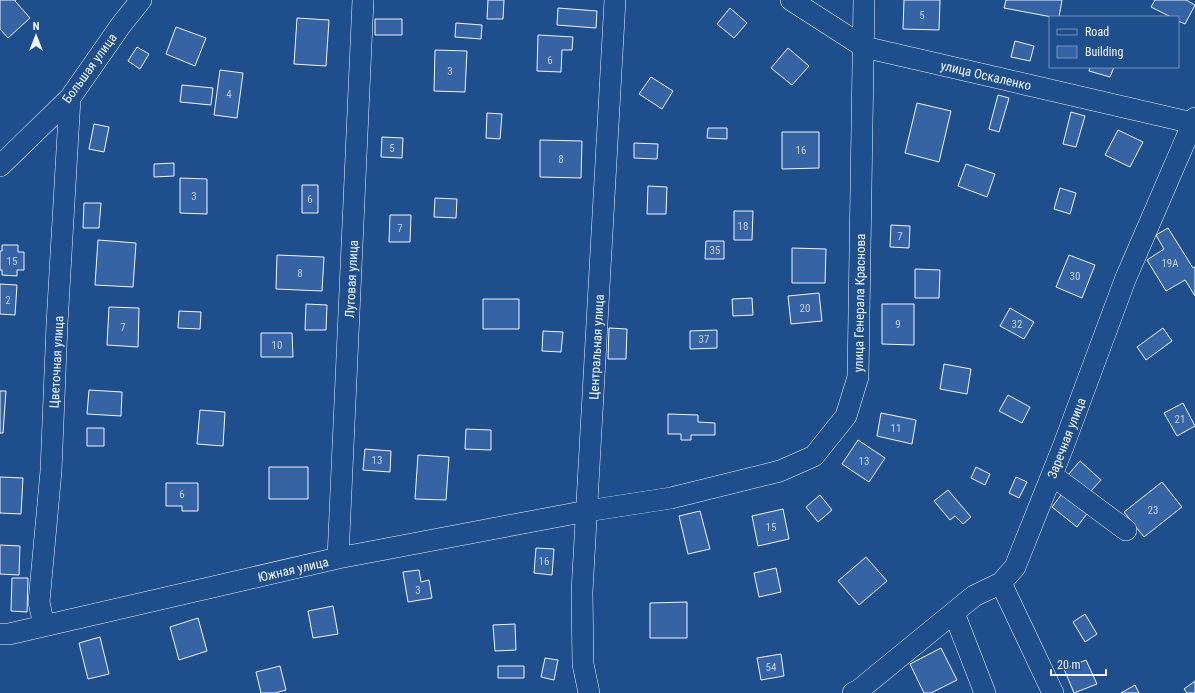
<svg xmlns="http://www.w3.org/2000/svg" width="1195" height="693" font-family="'Roboto Condensed',sans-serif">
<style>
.building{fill:#3563a3;stroke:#f2f6ff}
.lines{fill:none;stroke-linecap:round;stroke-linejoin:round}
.minor-casing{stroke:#f2f6ff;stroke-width:22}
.minor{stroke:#1f4e8c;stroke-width:21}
.labels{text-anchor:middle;stroke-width:3;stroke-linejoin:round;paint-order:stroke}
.number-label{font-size:11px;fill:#c3d1e8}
.street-label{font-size:13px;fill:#f2f6ff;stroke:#1f4e8c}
</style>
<rect width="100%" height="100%" fill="#1f4e8c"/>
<path class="building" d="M0 0H16L15 1 30 18 8 38 0 29Z
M488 0H504L503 19H487Z
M904 0H940L939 30 903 29Z
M1006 0H1062L1059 17H1052L1004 8Z
M1155 0H1186L1195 5 1185 24 1178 21V17H1171L1151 7Z
M558 8 597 11 596 28 557 25Z
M730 8 747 23 734 38 717 24Z
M297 18 329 20 326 66 294 64Z
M375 19H402V35H375Z
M456 23 482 25 481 39 455 37Z
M176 27 206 38 195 66 166 54Z
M538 35 573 37 572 50H562L561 72 537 71Z
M1015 41 1034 46 1030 61 1011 57Z
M137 47 149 54 140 69 128 61Z
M788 48 809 66 792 85 771 68Z
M435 50 467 51 465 92 434 91Z
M1090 67H1114L1110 77 1089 71Z
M220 70 243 73 237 118 214 115Z
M651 77 673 91 662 109 639 94Z
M182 85 213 88 211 105 180 102Z
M998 95 1009 98 999 132 989 129Z
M917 103 951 111 939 162 905 153Z
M1071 112 1085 116 1076 147 1063 144Z
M487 113 502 114 500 139 486 138Z
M94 124 109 127 104 152 89 149Z
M708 128H727V139L707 138Z
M1118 130 1143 142 1130 167 1105 155Z
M782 132H819V168L782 169Z
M382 137 403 138 402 158 381 157Z
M540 140 582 141 581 178 540 177Z
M634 143 658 144 657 159 634 158Z
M174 163V176L154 177V164Z
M966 164 995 174 987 197 958 186Z
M180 178 207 179V214L180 213Z
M302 185H318V213H302Z
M648 186 667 187 666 214H647Z
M1060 188 1076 193 1070 214 1054 209Z
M435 198 457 199 456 218 434 217Z
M84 203H101L99 228H83Z
M734 211H753L752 240H734Z
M390 215H411L410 242H389Z
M891 225 910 226 909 248 890 247Z
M1168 228 1193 268 1195 267V296L1185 280 1166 291 1147 260 1164 249 1156 235Z
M98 240 136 243 133 287 95 285Z
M706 241H724V259H705Z
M2 245H18V252H24V270H17V276L2 275V270H0V251H2Z
M792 248 826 249 825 283H792Z
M277 255 324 257 322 291 276 289Z
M1069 255 1095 265 1082 298 1056 287Z
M915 269 940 270 939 298H915Z
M0 284 17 285 15 315 0 314Z
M819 293 822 321 791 324 788 296Z
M752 298 753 315 733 316 732 299Z
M483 299H519V329H483Z
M306 304 327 305 326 330H305Z
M882 304H914V345L882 344Z
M109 307 139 308 138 347 107 345Z
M1010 308 1034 322 1024 339 1000 326Z
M179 311 201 312 200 329 178 328Z
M609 328 627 329 626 359H608Z
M1163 328 1172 341 1146 360 1137 347Z
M717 330V348L690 349V331Z
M543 331 563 332 561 352 542 351Z
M261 333H292L293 357H261Z
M944 364 971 369 967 394 940 389Z
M89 390 122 392 121 416 87 414Z
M0 391H6L3 433H0Z
M1008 395 1030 407 1022 423 999 411Z
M1183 403 1195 426 1177 436 1164 413Z
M200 410 225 412 223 446 197 444Z
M881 413 916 420 912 444 877 436Z
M668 414 698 415V422L715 423V435H691V440H681V434H668Z
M87 428H104V446H87Z
M466 429 491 430V450L465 449Z
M858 440 885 458 869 482 842 464Z
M365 449 391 451 390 472 363 470Z
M418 455 449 457 446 500 415 499Z
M1080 461 1101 480 1089 493 1068 475Z
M269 467H308V499H269Z
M976 467 990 474 985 485 971 478Z
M0 477 23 478 21 514 0 513Z
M1016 477 1027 482 1019 498 1009 493Z
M1162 482 1182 507 1144 537 1124 512Z
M166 483H198V511H182V506H166Z
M948 490 971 517 963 524 955 516 950 520 934 501Z
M1064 491 1089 511 1077 527 1052 507Z
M820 495 832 510 818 522 806 507Z
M783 509 789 539 758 546 752 516Z
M700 511 710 549 688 554 679 516Z
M0 545 20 546 19 575 0 574Z
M536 548 554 549 552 575 534 573Z
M866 557 887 581 859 605 838 581Z
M776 568 781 592 759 597 754 573Z
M419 570 421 582 429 580 432 598 408 602 403 572Z
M12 578H28L27 612 11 611Z
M687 602V638H650V603Z
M333 606 338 634 313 638 308 611Z
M1085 614 1097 634 1085 642 1073 622Z
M198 618 207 651 179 660 170 627Z
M515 624 516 650 495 651 493 625Z
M100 637 109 674 88 679 79 643Z
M941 648 957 680 931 693H924L910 664Z
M781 654 784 676 761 680 757 658Z
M545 658 558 660 554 680 541 677Z
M1086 660 1097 684 1074 693 1064 669Z
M280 666 286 690 275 693H261L256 672Z
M498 666H524V678H498Z
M1195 681V693H1187L1184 689Z
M1135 685 1139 693H1121Z"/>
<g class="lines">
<g class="minor-casing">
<path id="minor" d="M791 0 864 47 1193 123
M0 166 70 98 121 25 141 0
M1052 475 1126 530
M338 558 363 0
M1001 583 1053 693
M954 613 985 693
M44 626 39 602 51 471 57 324 70 98
M0 634H9L338 558 587 511 671 498 780 471 814 456 846 416 858 377 864 0
M589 693 583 664 582 592 615 0
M853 693 859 690 974 596 1001 583 1015 567 1063 447 1125 280 1195 118"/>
</g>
<use href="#minor" class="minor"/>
</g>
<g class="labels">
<g class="number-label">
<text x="922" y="19">5</text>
<text x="550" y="64">6</text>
<text x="450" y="75">3</text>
<text x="229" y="98">4</text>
<text x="392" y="152">5</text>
<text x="801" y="154">16</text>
<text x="561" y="163">8</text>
<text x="194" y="200">3</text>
<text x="310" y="203">6</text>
<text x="743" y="230">18</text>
<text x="400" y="232">7</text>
<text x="900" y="240">7</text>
<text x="715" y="254">35</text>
<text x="12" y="265">15</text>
<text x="1170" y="267">19А</text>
<text x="300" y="277">8</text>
<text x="1075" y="280">30</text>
<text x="8" y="304">2</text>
<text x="805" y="312">20</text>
<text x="898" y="328">9</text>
<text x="1017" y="328">32</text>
<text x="123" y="331">7</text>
<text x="704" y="343">37</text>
<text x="277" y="349">10</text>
<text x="1180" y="423">21</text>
<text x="896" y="432">11</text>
<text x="377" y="464">13</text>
<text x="864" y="465">13</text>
<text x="182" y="498">6</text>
<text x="1153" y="514">23</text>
<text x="771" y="531">15</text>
<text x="544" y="565">16</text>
<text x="418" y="594">3</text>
<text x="771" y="671">54</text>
</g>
<g class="street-label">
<text transform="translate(89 68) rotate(-54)" y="5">Большая улица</text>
<text transform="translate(986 75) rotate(13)" y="5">улица Оскаленко</text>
<text transform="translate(351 279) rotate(-87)" y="5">Луговая улица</text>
<text transform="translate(859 303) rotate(-89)" y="5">улица Генерала Краснова</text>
<text transform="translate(596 347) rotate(-87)" y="5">Центральная улица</text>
<text transform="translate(56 362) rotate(-87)" y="5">Цветочная улица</text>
<text transform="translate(1066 438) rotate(-69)" y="5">Заречная улица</text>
<text transform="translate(293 569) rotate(-13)" y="5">Южная улица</text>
</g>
</g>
<rect x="1049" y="16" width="130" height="52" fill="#1f4e8c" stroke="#7391ba"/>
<rect x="1057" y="29" width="20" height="6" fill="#1f4e8c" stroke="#7391ba"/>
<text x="1085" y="36" font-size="12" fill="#f2f6ff">Road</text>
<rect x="1057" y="46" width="20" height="12" fill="#3563a3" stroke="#7391ba"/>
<text x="1085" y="56" font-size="12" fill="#f2f6ff">Building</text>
<g transform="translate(36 36)" stroke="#1f4e8c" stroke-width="3" paint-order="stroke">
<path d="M0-3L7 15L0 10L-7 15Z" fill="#f2f6ff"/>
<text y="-6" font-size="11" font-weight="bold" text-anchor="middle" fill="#f2f6ff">N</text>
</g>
<path d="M1051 669v6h55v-6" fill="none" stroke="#f2f6ff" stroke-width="2"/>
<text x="1057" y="669" font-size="12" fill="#f2f6ff" stroke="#1f4e8c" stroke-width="3" paint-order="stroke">20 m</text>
</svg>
